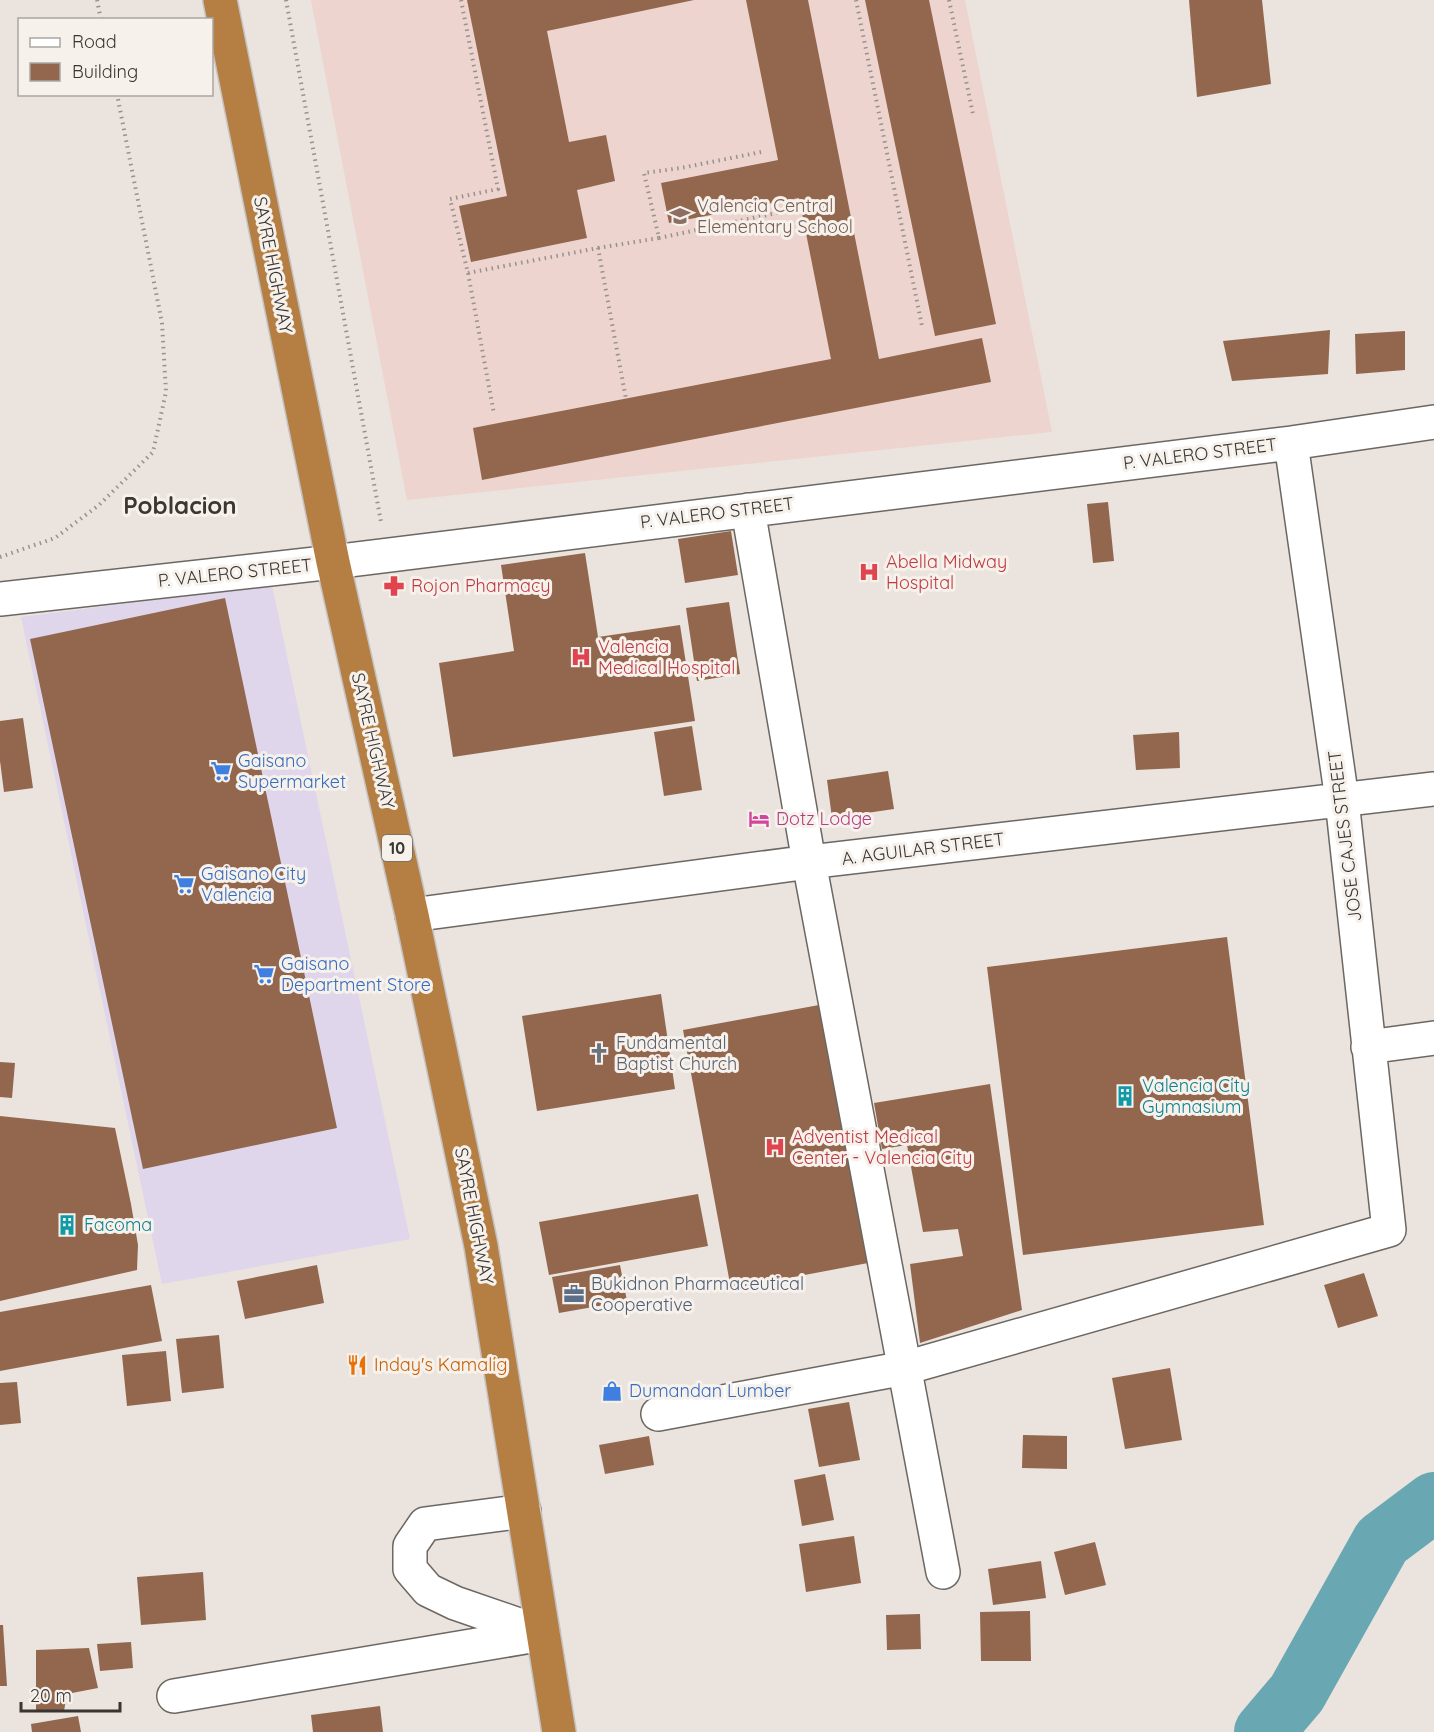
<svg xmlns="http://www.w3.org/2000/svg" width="1434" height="1732" font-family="Quicksand,sans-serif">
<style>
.commercial{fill:#dfd6eb}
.education{fill:#eed4ce}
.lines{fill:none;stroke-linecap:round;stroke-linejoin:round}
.river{stroke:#69a8b2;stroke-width:60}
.building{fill:#92674e}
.minor-casing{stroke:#6c6762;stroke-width:36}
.highway-casing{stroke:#c3c2c2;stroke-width:36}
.path{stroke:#97928f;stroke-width:4;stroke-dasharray:1.5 4.5;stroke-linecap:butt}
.minor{stroke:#fff;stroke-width:33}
.highway{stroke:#b57f44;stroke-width:33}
.labels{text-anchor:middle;stroke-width:6;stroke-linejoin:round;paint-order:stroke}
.shield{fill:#f7f1ec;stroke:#716d6a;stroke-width:1.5}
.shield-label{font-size:16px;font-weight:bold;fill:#383533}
.education-label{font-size:18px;fill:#785e54;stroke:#f7f1ec;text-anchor:start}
.street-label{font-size:18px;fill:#383533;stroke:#f7f1ec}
.health-label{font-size:18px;fill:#be3a42;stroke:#f7f1ec;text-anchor:start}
.shop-label{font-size:18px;fill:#366cbe;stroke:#f7f1ec;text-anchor:start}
.hotel-label{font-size:18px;fill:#b23c85;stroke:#f7f1ec;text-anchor:start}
.worship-label{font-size:18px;fill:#5b616d;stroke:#f7f1ec;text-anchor:start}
.culture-label{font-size:18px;fill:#0d838f;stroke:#f7f1ec;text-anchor:start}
.service-label{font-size:18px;fill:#4e5e75;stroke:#f7f1ec;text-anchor:start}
.food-label{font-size:18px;fill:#c56008;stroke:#f7f1ec;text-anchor:start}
.district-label{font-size:24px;font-weight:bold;fill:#3c3733;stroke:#f7f1ec}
</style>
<rect width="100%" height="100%" fill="#eae3de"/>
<path class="commercial" d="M272 585 410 1239 162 1284 21 617Z"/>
<path class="education" d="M311 0H965L1052 432 407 500Z"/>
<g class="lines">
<path class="river" d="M1264 1732 1297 1693 1382 1541 1434 1502"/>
</g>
<path class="building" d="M467 0H694L547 31 569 142 606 135 615 181 577 190 587 238 471 262 459 206 507 196Z
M746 0H808L879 359 982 338 991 382 482 480 473 428 831 359 799 198 669 223 661 183 778 160Z
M865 0H929L996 324 935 336Z
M1189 0H1262L1271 84 1197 97Z
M1330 330 1328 374 1232 381 1223 341Z
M1405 331V370L1356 374 1355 334Z
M1108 502 1114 561 1093 563 1087 504Z
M731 531 738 575 685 583 678 539Z
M585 553 598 637 680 625 695 721 453 757 439 663 514 651 501 565Z
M225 598 337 1128 143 1169 30 639Z
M729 602 740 674 697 681 686 608Z
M23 718 33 788 4 792 0 761V721Z
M692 726 702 790 664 796 654 732Z
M1179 732 1180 768 1136 770 1133 735Z
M888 771 894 809 832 818 827 780Z
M1227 937 1264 1225 1023 1255 987 967Z
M661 994 675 1089 537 1111 522 1016Z
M819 1005 868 1263 731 1289 683 1030Z
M0 1062 15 1063 12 1098 0 1097Z
M990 1084 1022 1310 920 1343 910 1264 963 1256 958 1229 923 1232 907 1145 882 1149 874 1103Z
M0 1116 115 1128 131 1204 138 1245 137 1270 0 1301Z
M698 1194 708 1246 549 1275 539 1222Z
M317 1265 324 1303 245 1319 237 1281Z
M620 1265 627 1301 559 1313 552 1277Z
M1364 1273 1378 1316 1338 1328 1324 1285Z
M151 1285 162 1341 0 1371V1312Z
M219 1335 224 1388 182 1393 176 1339Z
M166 1351 171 1401 127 1406 122 1355Z
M1170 1368 1182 1440 1125 1449 1112 1378Z
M17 1382 21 1423 0 1425V1383Z
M849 1402 860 1460 819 1467 808 1409Z
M1023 1435 1067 1436V1469L1022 1468Z
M649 1436 654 1465 605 1474 599 1445Z
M825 1474 834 1520 802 1526 794 1480Z
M854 1536 861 1583 806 1592 799 1544Z
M1095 1542 1106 1585 1065 1595 1054 1552Z
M1041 1561 1046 1598 993 1605 988 1569Z
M203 1572 206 1620 141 1625 137 1577Z
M1030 1611 1031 1661H981L980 1612Z
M920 1614 921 1649 887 1650 886 1615Z
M0 1625H3L7 1686H0Z
M131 1642 133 1668 100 1671 97 1644Z
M89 1648 98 1688 67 1694 64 1711 36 1712V1650Z
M380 1706 383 1732H313L311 1715Z
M78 1716 81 1732H32L31 1724Z"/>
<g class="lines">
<g class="minor-casing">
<path id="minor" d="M748 510 809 862 943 1572
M0 599 333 562 1291 443 1434 422
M412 915 809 862 1434 789
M1368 1047 1434 1038
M658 1414 905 1368 1389 1230 1342 800 1291 443
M524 1511 425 1524 410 1546V1569L428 1590 455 1603 542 1633
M174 1696 543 1634"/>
</g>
<g class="highway-casing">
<path id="highway" d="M220 0 333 562 412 915 481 1246 559 1732"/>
</g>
<path class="path" d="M97 0 101 20
M286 0 381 522
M461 0 498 189 450 199 468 273 494 414
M856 0 922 326
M949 0 973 114
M659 238 786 211
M598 248 659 238 644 173 681 168 761 152
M468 273 598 248 626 399
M0 557 55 538 99 505 153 452 166 392 162 323 117 94"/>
<use href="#minor" class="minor"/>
<use href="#highway" class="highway"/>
</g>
<defs>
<g id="school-bare" transform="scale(1.62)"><path d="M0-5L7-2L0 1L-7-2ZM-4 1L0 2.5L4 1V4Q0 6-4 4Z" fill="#8d6e63" stroke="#f7f1ec" stroke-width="2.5" paint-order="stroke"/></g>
<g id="hospital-bare" transform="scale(1.62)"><path d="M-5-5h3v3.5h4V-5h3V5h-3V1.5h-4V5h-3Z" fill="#e0444e" stroke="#f7f1ec" stroke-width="2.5" paint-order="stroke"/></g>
<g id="pharmacy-bare" transform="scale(1.62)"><path d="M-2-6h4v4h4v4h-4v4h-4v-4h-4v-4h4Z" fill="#e0444e" stroke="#f7f1ec" stroke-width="2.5" paint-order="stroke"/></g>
<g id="supermarket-bare" transform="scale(1.62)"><path d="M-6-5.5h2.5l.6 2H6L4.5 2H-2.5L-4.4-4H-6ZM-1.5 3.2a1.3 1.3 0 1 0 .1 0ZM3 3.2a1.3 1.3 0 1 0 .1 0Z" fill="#3f7fe0" stroke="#f7f1ec" stroke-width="2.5" paint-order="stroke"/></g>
<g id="hotel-bare" transform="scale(1.62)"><path d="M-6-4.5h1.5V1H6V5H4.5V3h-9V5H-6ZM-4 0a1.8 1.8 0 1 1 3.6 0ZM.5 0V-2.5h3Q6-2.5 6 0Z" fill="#d1479c" stroke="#f7f1ec" stroke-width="2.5" paint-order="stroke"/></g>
<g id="church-bare" transform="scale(1.62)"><path d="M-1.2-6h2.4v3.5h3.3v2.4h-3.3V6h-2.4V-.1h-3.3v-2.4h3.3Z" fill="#6b7280" stroke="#f7f1ec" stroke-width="2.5" paint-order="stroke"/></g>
<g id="building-bare" transform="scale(1.62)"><path d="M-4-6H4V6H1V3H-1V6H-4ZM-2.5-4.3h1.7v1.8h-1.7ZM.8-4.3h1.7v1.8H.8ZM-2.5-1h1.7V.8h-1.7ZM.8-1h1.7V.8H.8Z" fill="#0f9aa8" stroke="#f7f1ec" stroke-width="2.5" paint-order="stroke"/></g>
<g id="office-bare" transform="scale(1.62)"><path d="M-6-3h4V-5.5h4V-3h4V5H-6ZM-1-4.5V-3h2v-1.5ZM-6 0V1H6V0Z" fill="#5c6f8a" stroke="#f7f1ec" stroke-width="2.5" paint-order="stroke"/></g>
<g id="restaurant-bare" transform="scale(1.62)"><path d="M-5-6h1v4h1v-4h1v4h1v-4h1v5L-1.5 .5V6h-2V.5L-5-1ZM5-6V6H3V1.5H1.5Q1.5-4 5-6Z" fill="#e8710a" stroke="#f7f1ec" stroke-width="2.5" paint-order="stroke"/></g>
<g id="shop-bare" transform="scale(1.62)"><path d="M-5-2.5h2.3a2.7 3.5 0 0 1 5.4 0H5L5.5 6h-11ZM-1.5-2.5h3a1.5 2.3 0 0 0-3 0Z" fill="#3f7fe0" stroke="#f7f1ec" stroke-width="2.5" paint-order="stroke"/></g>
</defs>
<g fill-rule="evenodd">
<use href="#school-bare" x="680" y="216"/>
<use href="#hospital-bare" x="869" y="572"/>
<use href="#pharmacy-bare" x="394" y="586"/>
<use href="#hospital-bare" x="581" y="657"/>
<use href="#supermarket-bare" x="221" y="771"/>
<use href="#hotel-bare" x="759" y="819"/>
<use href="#supermarket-bare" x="184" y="884"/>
<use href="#supermarket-bare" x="264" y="974"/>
<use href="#church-bare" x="599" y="1053"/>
<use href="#building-bare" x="1125" y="1096"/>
<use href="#hospital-bare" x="775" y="1147"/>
<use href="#building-bare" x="67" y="1225"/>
<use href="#office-bare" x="574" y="1294"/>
<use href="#restaurant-bare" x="357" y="1365"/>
<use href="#shop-bare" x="612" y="1391"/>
</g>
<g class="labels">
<rect class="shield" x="382" y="835" width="30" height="26" rx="4.5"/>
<g class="shield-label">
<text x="397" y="854">10</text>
</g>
<g class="education-label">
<text x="697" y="212">Valencia Central<tspan x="697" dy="21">Elementary School</tspan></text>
</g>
<g class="street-label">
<text transform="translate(273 265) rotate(79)" y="6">SAYRE HIGHWAY</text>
<text transform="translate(1200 454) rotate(-7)" y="6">P. VALERO STREET</text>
<text transform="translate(717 513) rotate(-7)" y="6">P. VALERO STREET</text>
<text transform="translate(235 573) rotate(-6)" y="6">P. VALERO STREET</text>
<text transform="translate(373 741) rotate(77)" y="6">SAYRE HIGHWAY</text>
<text transform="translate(1345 836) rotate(-97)" y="6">JOSE CAJES STREET</text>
<text transform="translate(923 849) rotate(-7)" y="6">A. AGUILAR STREET</text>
<text transform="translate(474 1216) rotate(79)" y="6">SAYRE HIGHWAY</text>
</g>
<g class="health-label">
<text x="886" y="568">Abella Midway<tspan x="886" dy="21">Hospital</tspan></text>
<text x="411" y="592">Rojon Pharmacy</text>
<text x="598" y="653">Valencia<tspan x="598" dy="21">Medical Hospital</tspan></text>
<text x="792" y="1143">Adventist Medical<tspan x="792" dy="21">Center - Valencia City</tspan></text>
</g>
<g class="shop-label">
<text x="238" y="767">Gaisano<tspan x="238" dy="21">Supermarket</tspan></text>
<text x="201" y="880">Gaisano City<tspan x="201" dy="21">Valencia</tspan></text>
<text x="281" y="970">Gaisano<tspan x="281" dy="21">Department Store</tspan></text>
<text x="629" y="1397">Dumandan Lumber</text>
</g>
<g class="hotel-label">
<text x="776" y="825">Dotz Lodge</text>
</g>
<g class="worship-label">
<text x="616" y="1049">Fundamental<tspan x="616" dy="21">Baptist Church</tspan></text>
</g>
<g class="culture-label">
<text x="1142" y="1092">Valencia City<tspan x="1142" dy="21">Gymnasium</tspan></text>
<text x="84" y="1231">Facoma</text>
</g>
<g class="service-label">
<text x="591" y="1290">Bukidnon Pharmaceutical<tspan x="591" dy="21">Cooperative</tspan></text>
</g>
<g class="food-label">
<text x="374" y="1371">Inday's Kamalig</text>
</g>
<g class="district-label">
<text x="180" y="514">Poblacion</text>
</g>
</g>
<rect x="18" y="18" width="195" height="78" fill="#f7f1ec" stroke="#aba6a2" stroke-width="1.5"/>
<rect x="30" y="38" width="30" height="9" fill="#ffffff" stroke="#aba6a2" stroke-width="1.5"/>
<text x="72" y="48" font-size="18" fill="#383533">Road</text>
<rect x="30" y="63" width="30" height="18" fill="#92674e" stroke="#aba6a2" stroke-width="1.5"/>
<text x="72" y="78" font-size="18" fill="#383533">Building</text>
<path d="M21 1702v9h99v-9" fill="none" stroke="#383533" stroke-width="3"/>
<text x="30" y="1702" font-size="18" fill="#383533" stroke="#f7f1ec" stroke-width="4.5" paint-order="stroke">20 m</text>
</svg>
